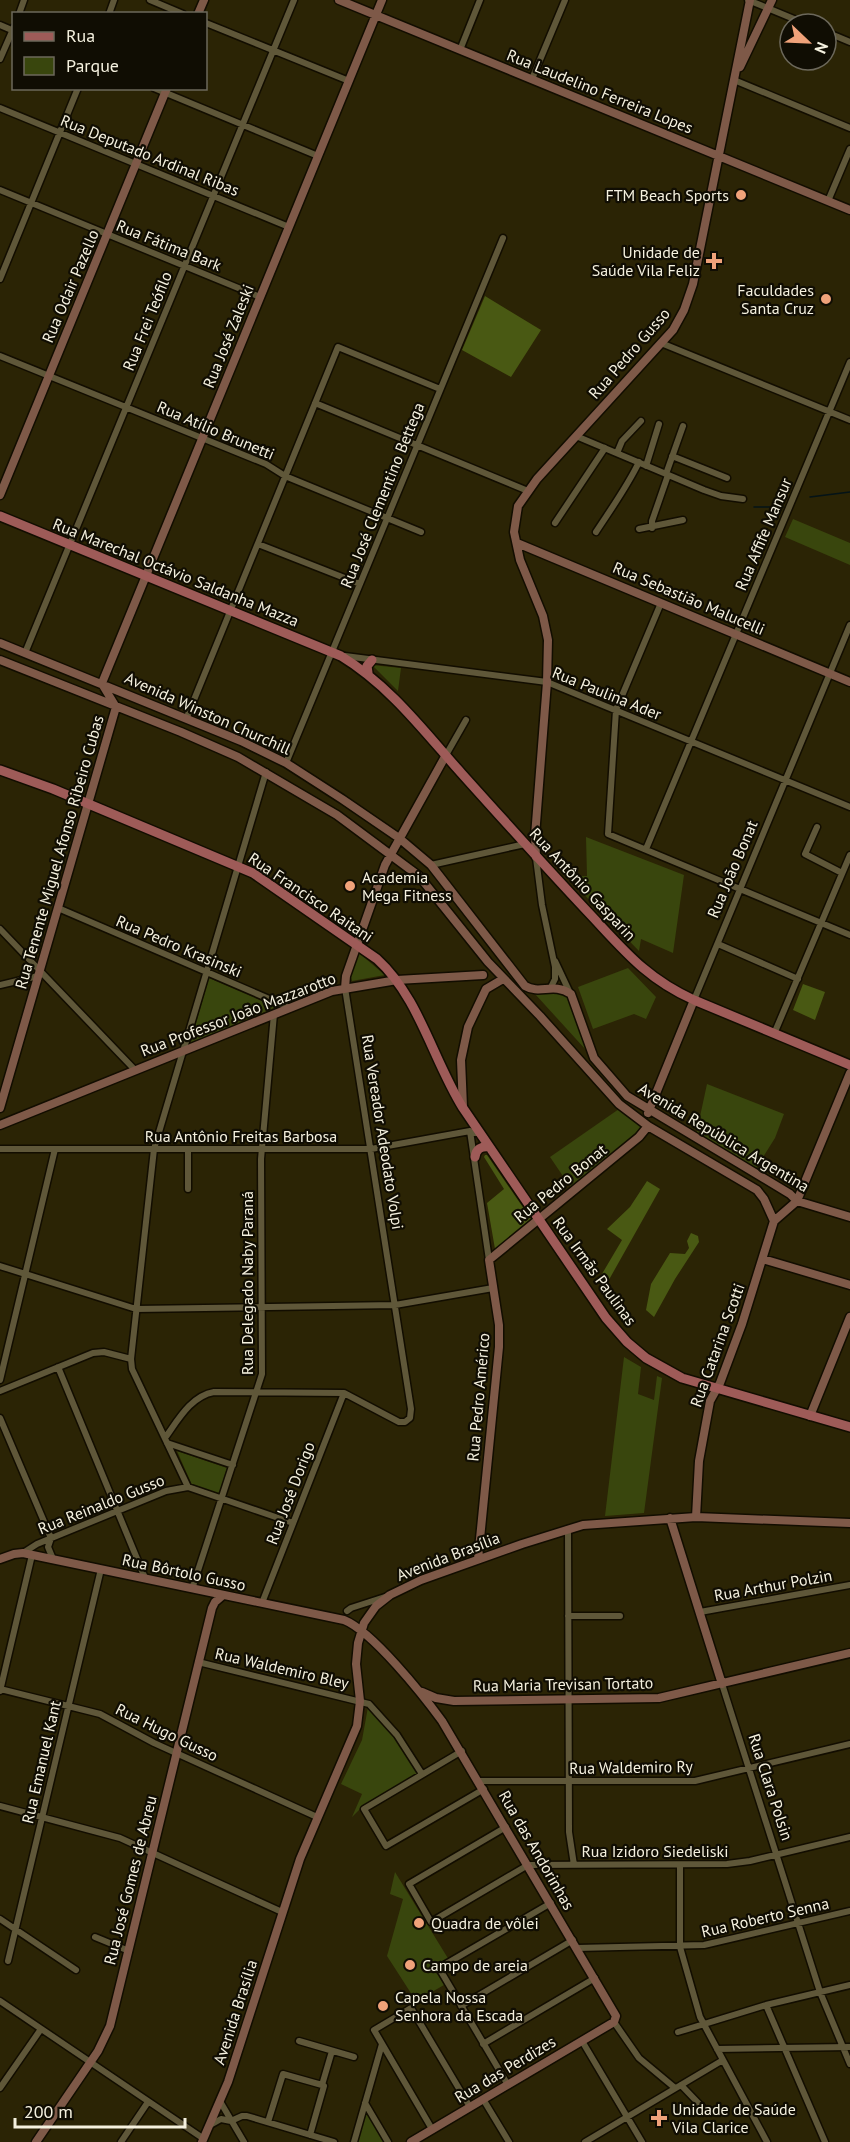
<svg xmlns="http://www.w3.org/2000/svg" width="850" height="2142" font-family="'PT Sans',sans-serif">
<style>
.green{fill:#39460d}
.forest{fill:#495913}
.lines{fill:none;stroke-linecap:round;stroke-linejoin:round}
.stream{stroke:#041317;stroke-width:1.5}
.street-casing{stroke:#120d00;stroke-width:9}
.secondary-casing{stroke:#120d00;stroke-width:11}
.primary-casing{stroke:#120d00;stroke-width:12}
.street{stroke:#5f5739;stroke-width:6}
.secondary{stroke:#7e5948;stroke-width:8}
.primary{stroke:#9e5b58;stroke-width:9}
.poi-dot{fill:#f0a27a;stroke:#100d03;stroke-width:2}
.labels{text-anchor:middle;stroke-width:4.5;stroke-linejoin:round;paint-order:stroke}
.street-label{font-size:16px;fill:#f5f1df;stroke:#100d03}
.poi-label{font-size:16px;fill:#f5f1df;stroke:#100d03;text-anchor:start}
</style>
<rect width="100%" height="100%" fill="#2b2405"/>
<path class="green" d="M793 519 850 543V565L785 537Z
M372 665 401 668 398 691Z
M586 837 684 875 673 953 641 939 639 951 566 876H587Z
M359 953 385 975 352 981 350 975Z
M628 968 656 997 646 1019 634 1014 593 1029 578 987Z
M209 978 276 1007 190 1044Z
M549 992H559L571 1000 586 1050 535 994Z
M707 1084 784 1114 775 1138 755 1170 696 1135Z
M619 1109 641 1127 634 1135 571 1188 550 1157Z
M624 1357 641 1367 638 1394 654 1400 657 1376 662 1378 644 1513 605 1516Z
M177 1451 227 1468 219 1494 192 1485Z
M368 1707 391 1732 418 1773 363 1806 352 1817 362 1794 341 1784 362 1740Z
M395 1872 449 1960 434 1969 444 1985 416 2001 387 1956 403 1899 390 1894Z
M366 2111 384 2142H356Z"/>
<path class="forest" d="M485 296 541 330 511 377 462 350Z
M803 984 825 992 815 1020 793 1010Z
M485 1155H487L531 1219 495 1249 487 1203 504 1189 484 1157Z
M647 1181 660 1189 606 1285 599 1279 622 1240 607 1229 630 1207Z
M691 1233 698 1236 699 1242 675 1279 654 1317 646 1310 651 1284 670 1253 685 1254 689 1248 687 1241Z"/>
<g class="lines">
<path class="stream" d="M810 497 850 492
M754 507H783"/>
<g class="street-casing">
<path id="street" d="M150 0 183 14
M748 0 806 24
M19 14 24 0
M109 14 114 0
M206 23 349 81
M0 25 14 31
M826 32 850 42
M460 50 480 0
M0 59 14 27
M532 79 565 0
M734 80 850 128
M154 88 318 156
M0 108 289 227
M0 190 260 297
M828 201 850 149
M0 279 78 88
M661 343 850 420
M0 356 266 464 285 476 421 532
M315 403 528 491
M576 436 704 490 721 496 743 499
M617 453 622 441 641 421
M672 456 727 478
M646 466 659 424
M666 474 683 426
M555 523 605 448
M652 528V521L668 475
M639 529 683 520
M596 532C611 509 627 487 639 462
M258 544 360 584
M661 603 616 710 608 834 850 935
M25 653 294 0
M345 656 547 682 850 807
M187 717 338 347 440 389
M446 755 466 720
M286 763 503 238
M817 827 805 854 842 873
M646 849 850 362
M536 858 542 905 555 967V979L551 987
M431 865 525 844
M58 908 290 1008
M0 929 135 1070
M718 944 798 979
M555 961 570 993
M0 985 38 976
M694 1000 850 625
M774 1034 850 855
M470 1131 489 1260
M0 1149H371L470 1131 480 1134
M188 1149V1189
M0 1266 136 1309 395 1305 493 1288
M58 1367 145 1578
M0 1380 55 1149
M0 1391 93 1353 104 1352 131 1359
M0 1418 51 1538 48 1547 53 1559
M165 1438C178 1420 191 1396 214 1392L344 1393 399 1422H405L410 1418 411 1409 345 988
M167 1443 233 1465
M188 1487 132 1369 131 1359 154 1149 266 772
M568 1529 569 1832 574 1865
M23 1553 37 1544 166 1491 188 1487 293 1523
M192 1589 262 1374 261 1159 274 1014
M262 1603 344 1393
M347 1611 351 1608 385 1597
M700 1612 850 1585
M568 1616H620
M198 1662 369 1704 397 1735 422 1774
M722 1684 820 1992 850 2064
M0 1689 100 1714 154 1743 317 1817
M0 1691 32 1555
M462 1751 364 1809 386 1846 484 1789
M479 1781H695L850 1744
M0 1806 120 1838 282 1912
M506 1827 409 1884 431 1922 528 1865 727 1864 750 1861 850 1837
M680 1865V1947L700 2017 767 2142
M0 1919 76 1970
M95 1937 129 1951
M577 1948 704 1945 850 1911
M8 1961 101 1569
M0 2001 204 2139
M766 2005 825 2142
M461 2006 573 1940
M614 2022 639 2058 675 2088
M678 2032 766 2005 850 1985
M299 2041 354 2057
M582 2041 642 2142
M483 2044 595 1978
M717 2049 850 2047
M322 2085 332 2051
M508 2085 439 1968 551 1903
M681 2085 703 2108
M0 2088 41 2029
M483 2099 509 2142
M221 2103 244 2142
M365 2103 388 2142
M231 2121 242 2116H247L334 2142
M268 2122 283 2074 322 2085 324 2086 310 2135
M212 2124 221 2119 231 2121
M432 2129 374 2030 411 2008 470 2107
M121 2142 148 2102
M354 2142 382 2044
M585 2142 723 2060"/>
</g>
<g class="secondary-casing">
<path id="secondary" d="M339 0 850 210
M198 14 204 0
M740 67 772 0
M0 495 167 88
M517 543 850 682
M0 643 241 741 286 763 342 799 399 838 431 865 525 986C540 995 553 982 571 994L594 1058 627 1096 790 1194 797 1201 850 1217
M0 660 181 732 238 757 337 815 419 876 488 962 540 1016 619 1104 648 1126 757 1190 764 1199 774 1221
M102 683 382 0
M102 684 116 707
M536 857 535 836 547 682 548 640 543 616 520 560 514 532 518 506 537 479 673 330 684 310 693 284 750 0
M345 988 346 976 385 865 446 755
M463 1107 461 1060 468 1027 486 989 503 979
M0 1108 116 707
M648 1113 694 1000
M0 1125 332 991 397 980 483 975
M774 1221 797 1201 850 1073
M763 1259 850 1285
M810 1416 850 1317
M696 1517 699 1461 710 1401 720 1383 742 1324 774 1221
M670 1518 722 1684
M0 1559 14 1554 23 1553 344 1620C372 1631 423 1695 442 1721L616 2016 614 2022 411 2142
M478 1559 499 1347V1325L489 1260 639 1137 648 1126
M422 1692 436 1698 454 1701 659 1698 850 1653
M36 2142 98 2051 110 2026 212 1608 215 1602 222 1596
M202 2142 228 2082 300 1859 357 1726 360 1701 356 1664 358 1643 364 1623 376 1606 390 1595 421 1580 522 1544 583 1525 696 1517 850 1523"/>
</g>
<g class="primary-casing">
<path id="primary" d="M0 516 341 656C387 684 420 726 455 766 499 815 542 863 587 911 623 949 645 978 694 1000L850 1065
M368 673 367 666 372 660
M0 770 53 789 253 873 377 959C419 997 433 1060 463 1108L606 1318 627 1342 646 1358 682 1378 850 1427
M475 1157C476 1149 481 1146 489 1147"/>
</g>
<use href="#street" class="street"/>
<use href="#secondary" class="secondary"/>
<use href="#primary" class="primary"/>
</g>
<g class="poi-dot">
<circle cx="741" cy="195" r="6"/>
<path d="M711 252h6v6h6v6h-6v6h-6v-6h-6v-6h6z"/>
<circle cx="826" cy="299" r="6"/>
<circle cx="350" cy="886" r="6"/>
<circle cx="419" cy="1923" r="6"/>
<circle cx="410" cy="1965" r="6"/>
<circle cx="383" cy="2006" r="6"/>
<path d="M656 2109h6v6h6v6h-6v6h-6v-6h-6v-6h6z"/>
</g>
<g class="labels">
<g class="street-label">
<text transform="translate(600 91) rotate(22)" y="6">Rua Laudelino Ferreira Lopes</text>
<text transform="translate(150 155) rotate(22)" y="6">Rua Deputado Ardinal Ribas</text>
<text transform="translate(169 245) rotate(22)" y="6">Rua Fátima Bark</text>
<text transform="translate(70 286) rotate(-67)" y="6">Rua Odair Pazello</text>
<text transform="translate(147 321) rotate(-68)" y="6">Rua Frei Teófilo</text>
<text transform="translate(228 336) rotate(-68)" y="6">Rua José Zaleski</text>
<text transform="translate(629 353) rotate(-49)" y="6">Rua Pedro Gusso</text>
<text transform="translate(216 430) rotate(23)" y="6">Rua Atílio Brunetti</text>
<text transform="translate(382 495) rotate(-68)" y="6">Rua José Clementino Bettega</text>
<text transform="translate(763 534) rotate(-67)" y="6">Rua Affife Mansur</text>
<text transform="translate(176 572) rotate(22)" y="6">Rua Marechal Octávio Saldanha Mazza</text>
<text transform="translate(689 598) rotate(23)" y="6">Rua Sebastião Malucelli</text>
<text transform="translate(607 693) rotate(22)" y="6">Rua Paulina Ader</text>
<text transform="translate(208 713) rotate(24)" y="6">Avenida Winston Churchill</text>
<text transform="translate(59 852) rotate(-74)" y="6">Rua Tenente Miguel Afonso Ribeiro Cubas</text>
<text transform="translate(732 869) rotate(-67)" y="6">Rua João Bonat</text>
<text transform="translate(583 884) rotate(47)" y="6">Rua Antônio Gasparin</text>
<text transform="translate(311 897) rotate(34)" y="6">Rua Francisco Raitani</text>
<text transform="translate(179 946) rotate(23)" y="6">Rua Pedro Krasinski</text>
<text transform="translate(238 1014) rotate(-21)" y="6">Rua Professor João Mazzarotto</text>
<text transform="translate(383 1132) rotate(81)" y="6">Rua Vereador Adeodato Volpi</text>
<text x="241" y="1142">Rua Antônio Freitas Barbosa</text>
<text transform="translate(724 1137) rotate(31)" y="6">Avenida República Argentina</text>
<text transform="translate(560 1183) rotate(-39)" y="6">Rua Pedro Bonat</text>
<text transform="translate(595 1271) rotate(54)" y="6">Rua Irmãs Paulinas</text>
<text transform="translate(247 1283) rotate(-90)" y="6">Rua Delegado Naby Paraná</text>
<text transform="translate(717 1345) rotate(-70)" y="6">Rua Catarina Scotti</text>
<text transform="translate(478 1397) rotate(-85)" y="6">Rua Pedro Américo</text>
<text transform="translate(290 1493) rotate(-69)" y="6">Rua José Dorigo</text>
<text transform="translate(101 1504) rotate(-22)" y="6">Rua Reinaldo Gusso</text>
<text transform="translate(448 1556) rotate(-21)" y="6">Avenida Brasília</text>
<text transform="translate(184 1572) rotate(12)" y="6">Rua Bôrtolo Gusso</text>
<text transform="translate(773 1585) rotate(-10)" y="6">Rua Arthur Polzin</text>
<text transform="translate(282 1668) rotate(13)" y="6">Rua Waldemiro Bley</text>
<text transform="translate(563 1684) rotate(-1)" y="6">Rua Maria Trevisan Tortato</text>
<text transform="translate(167 1732) rotate(26)" y="6">Rua Hugo Gusso</text>
<text transform="translate(41 1762) rotate(-77)" y="6">Rua Emanuel Kant</text>
<text transform="translate(631 1767) rotate(-1)" y="6">Rua Waldemiro Ry</text>
<text transform="translate(771 1787) rotate(72)" y="6">Rua Clara Polsin</text>
<text transform="translate(537 1850) rotate(60)" y="6">Rua das Andorinhas</text>
<text x="655" y="1857">Rua Izidoro Siedeliski</text>
<text transform="translate(130 1880) rotate(-76)" y="6">Rua José Gomes de Abreu</text>
<text transform="translate(765 1917) rotate(-13)" y="6">Rua Roberto Senna</text>
<text transform="translate(235 2012) rotate(-72)" y="6">Avenida Brasília</text>
<text transform="translate(505 2069) rotate(-31)" y="6">Rua das Perdizes</text>
</g>
<g class="poi-label">
<text x="729" y="201" text-anchor="end">FTM Beach Sports</text>
<text x="700" y="258" text-anchor="end">Unidade de<tspan x="700" dy="18">Saúde Vila Feliz</tspan></text>
<text x="814" y="296" text-anchor="end">Faculdades<tspan x="814" dy="18">Santa Cruz</tspan></text>
<text x="362" y="883">Academia<tspan x="362" dy="18">Mega Fitness</tspan></text>
<text x="431" y="1929">Quadra de vôlei</text>
<text x="422" y="1971">Campo de areia</text>
<text x="395" y="2003">Capela Nossa<tspan x="395" dy="18">Senhora da Escada</tspan></text>
<text x="672" y="2115">Unidade de Saúde<tspan x="672" dy="18">Vila Clarice</tspan></text>
</g>
</g>
<rect x="12" y="12" width="195" height="78" fill="#100d03" stroke="#6c685b" stroke-width="1.5"/>
<rect x="24" y="32" width="30" height="9" fill="#9e5b58" stroke="#6c685b" stroke-width="1.5"/>
<text x="66" y="42" font-size="18" fill="#f5f1df">Rua</text>
<rect x="24" y="57" width="30" height="18" fill="#39460d" stroke="#6c685b" stroke-width="1.5"/>
<text x="66" y="72" font-size="18" fill="#f5f1df">Parque</text>
<g transform="translate(808 42) rotate(113)"><circle r="28" fill="#100d03" stroke="#6c685b" stroke-width="1.5"/>
<path d="M0-4.5L10 22L0 15L-10 22Z" fill="#f0a27a"/>
<text y="-9" font-size="16" font-weight="bold" text-anchor="middle" fill="#f5f1df">N</text>
</g>
<path d="M15 2118v9h170v-9" fill="none" stroke="#f5f1df" stroke-width="3"/>
<text x="24" y="2118" font-size="18" fill="#f5f1df" stroke="#100d03" stroke-width="4.5" paint-order="stroke">200 m</text>
</svg>
